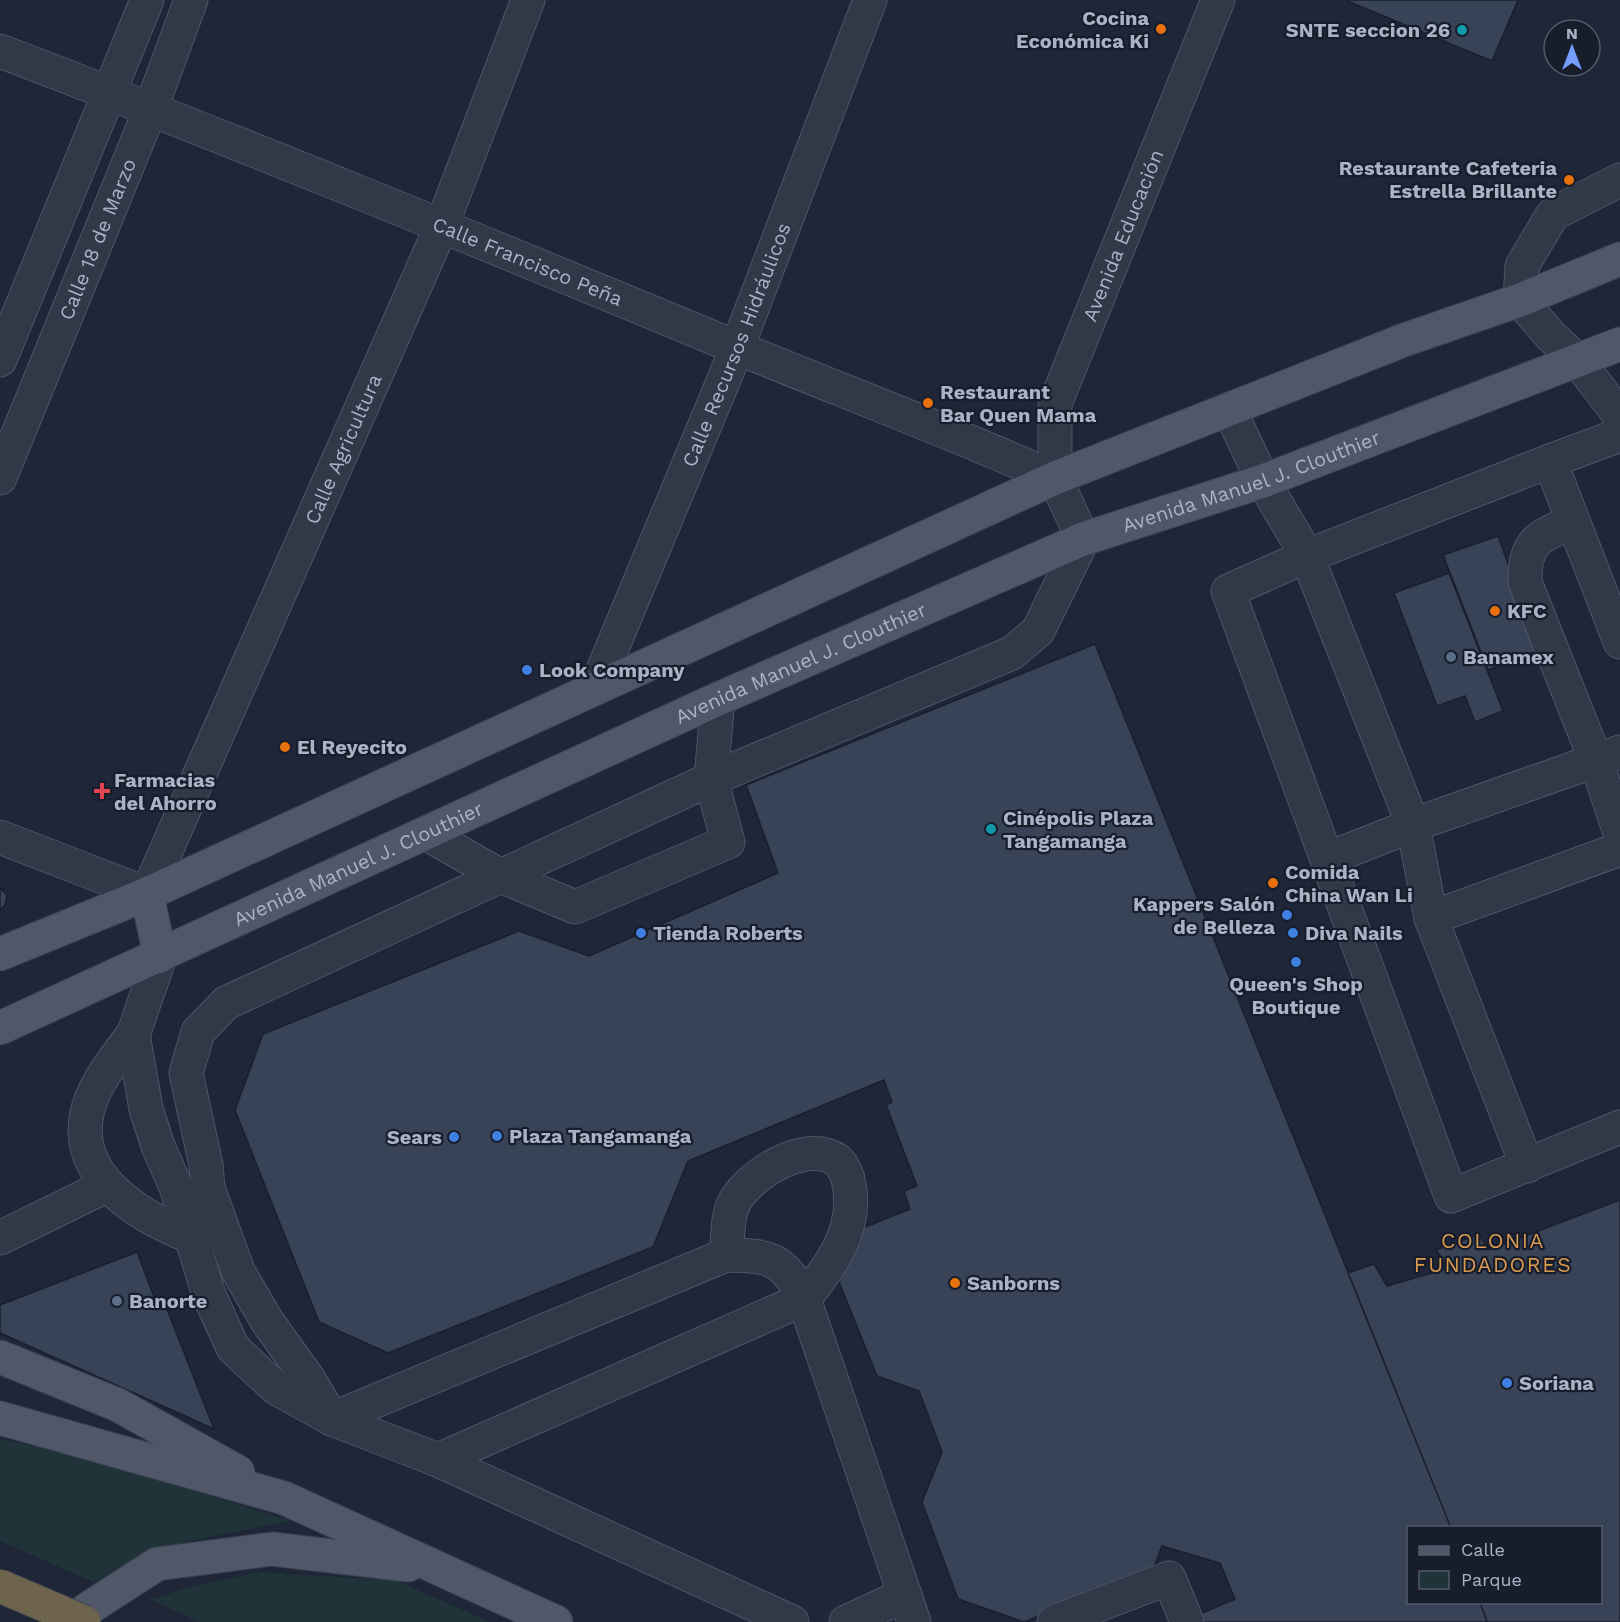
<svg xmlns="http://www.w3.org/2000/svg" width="1620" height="1622" font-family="'Work Sans',sans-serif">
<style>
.green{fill:#1f3338}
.building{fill:#394358;stroke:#191f2d;stroke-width:1.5}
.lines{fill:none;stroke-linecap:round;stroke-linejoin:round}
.minor-casing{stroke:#4f5566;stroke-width:35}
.major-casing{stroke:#3b4151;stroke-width:35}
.minor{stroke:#313847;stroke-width:33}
.major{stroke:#4f5768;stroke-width:33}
.highway-bridge-casing{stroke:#3c4251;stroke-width:35;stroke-linecap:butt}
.highway-bridge{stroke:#6e644d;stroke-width:33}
.food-dot{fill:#e8710a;stroke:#171d2b;stroke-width:2}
.culture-dot{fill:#0f9aa8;stroke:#171d2b;stroke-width:2}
.service-dot{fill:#5c6f8a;stroke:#171d2b;stroke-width:2}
.shop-dot{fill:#3f7fe0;stroke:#171d2b;stroke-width:2}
.health-dot{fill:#e0444e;stroke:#171d2b;stroke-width:2}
.labels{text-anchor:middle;stroke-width:4.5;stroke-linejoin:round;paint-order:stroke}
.poi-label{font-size:20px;font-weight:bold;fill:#abb2c5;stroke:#171d2b;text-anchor:start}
.street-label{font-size:20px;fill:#abb2c5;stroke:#171d2b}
.neighbourhood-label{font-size:21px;letter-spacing:1.5px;fill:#da9a50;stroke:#171d2b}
</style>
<rect width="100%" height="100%" fill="#1e2637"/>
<path class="green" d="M0 1439 89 1458 291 1521 167 1546 93 1582 0 1541Z
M258 1572 395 1580 490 1622H199L151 1600 185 1588Z"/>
<path class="building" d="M1345 0H1518L1492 61Z
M1498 536 1539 650 1488 670 1443 555Z
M1449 573 1503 711 1475 722 1465 696 1437 706 1394 593Z
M1095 644 1451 1528H1408V1602H1480L1487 1622H1198L1195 1616 1235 1599 1220 1563 1162 1546 1154 1567 1024 1622 958 1599 922 1502 942 1452 919 1391 877 1376 839 1282 863 1228 910 1209 904 1191 917 1186 886 1105 892 1102 884 1080 688 1161 653 1247 388 1353 319 1322 235 1110 263 1034 519 931 589 956 778 873 746 785Z
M0 888 7 895 5 905 0 910Z
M1620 1200V1622H1487L1480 1602H1600V1528H1451L1348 1273 1374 1264 1387 1286 1449 1268 1436 1250 1479 1234 1488 1250Z
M137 1252 158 1307 165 1304 214 1429 0 1333V1305Z"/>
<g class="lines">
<g class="minor-casing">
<g id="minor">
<path id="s1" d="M0 51C242 143 482 242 721 341 832 387 944 429 1055 478"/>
<path d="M1620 180 1553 214 1522 266 1520 300 1551 336 1578 361 1620 416"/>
<path d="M0 360 147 0"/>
<path d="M1229 409 1263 481 1307 556 1413 825 1431 918 1620 849"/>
<path d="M1620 435 1550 461 1620 642"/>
<path d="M1550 461 1307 556 1228 591 1451 1196 1620 1127"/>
<path id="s2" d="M0 478 151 108 191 0"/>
<path d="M1573 522C1539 536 1524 541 1525 582L1596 761 1620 833"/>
<path id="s3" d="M596 687 737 348 870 0"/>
<path d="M427 834 501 876 575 907 728 842 711 779 718 699"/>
<path id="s4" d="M0 837 147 894 442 225 528 0"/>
<path d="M1327 859 1413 825 1620 752"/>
<path d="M1431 918 1527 1166"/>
<path d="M133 1034 146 1109 158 1146 176 1187 209 1295 233 1348 276 1388 332 1419 438 1460 792 1622"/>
<path d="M133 1034C118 1055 100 1076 91 1100 64 1171 135 1215 192 1237L207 1232"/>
<path d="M128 1056C135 1022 150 990 160 956"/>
<path d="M0 1238 108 1185"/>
<path id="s5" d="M332 1419 310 1381 267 1321 238 1271 208 1188 206 1165 186 1073 198 1032 226 1003 711 779 1012 653 1038 631 1083 539 1055 478V404L1218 0"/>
<path d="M332 1419 726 1255C769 1255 784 1258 804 1299L914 1622"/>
<path d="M438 1460 804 1299C831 1266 858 1229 849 1184 848 1176 843 1165 837 1160 806 1138 746 1176 733 1205 727 1219 728 1240 726 1255"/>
<path d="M846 1622 905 1595"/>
<path d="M1054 1622 1169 1578 1187 1622"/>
</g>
</g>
<g class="major-casing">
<g id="major">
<path d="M147 894 160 956"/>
<path d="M0 954 147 894 1055 478 1404 340 1520 300 1620 259"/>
<path id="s6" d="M0 1028 718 699 1083 539 1263 481 1620 344"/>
<path d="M0 1357 118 1405 238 1472"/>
<path d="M0 1418 284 1498 556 1622"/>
<path d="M79 1622 86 1610 157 1564 272 1549 408 1565"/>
</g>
</g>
<use href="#minor" class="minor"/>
<use href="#major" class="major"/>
<g class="highway-bridge-casing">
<path id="highway-bridge" d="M0 1586 84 1622"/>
</g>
<use href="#highway-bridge" class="highway-bridge"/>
</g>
<g class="food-dot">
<circle cx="1161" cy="29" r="6"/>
<circle cx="1569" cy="180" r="6"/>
<circle cx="928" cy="403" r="6"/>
<circle cx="1495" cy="611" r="6"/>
<circle cx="285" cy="747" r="6"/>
<circle cx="1273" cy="883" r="6"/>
<circle cx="955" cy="1283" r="6"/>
</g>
<g class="culture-dot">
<circle cx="1462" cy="30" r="6"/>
<circle cx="991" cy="829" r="6"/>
</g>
<g class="service-dot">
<circle cx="1451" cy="657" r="6"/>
<circle cx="117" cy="1301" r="6"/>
</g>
<g class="shop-dot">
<circle cx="527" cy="670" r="6"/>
<circle cx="1287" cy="915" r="6"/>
<circle cx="641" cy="933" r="6"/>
<circle cx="1293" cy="933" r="6"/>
<circle cx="1296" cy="962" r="6"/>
<circle cx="497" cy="1136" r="6"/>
<circle cx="454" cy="1137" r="6"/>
<circle cx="1507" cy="1383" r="6"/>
</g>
<path class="health-dot" d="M99 782h6v6h6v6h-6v6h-6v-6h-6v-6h6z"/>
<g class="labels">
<g class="poi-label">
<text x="1149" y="25" text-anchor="end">Cocina<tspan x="1149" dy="23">Económica Ki</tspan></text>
<text x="1450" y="37" text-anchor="end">SNTE seccion 26</text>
<text x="1557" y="175" text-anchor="end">Restaurante Cafeteria<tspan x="1557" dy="23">Estrella Brillante</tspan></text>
<text x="940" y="399">Restaurant<tspan x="940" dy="23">Bar Quen Mama</tspan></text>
<text x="1507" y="618">KFC</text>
<text x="1463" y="664">Banamex</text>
<text x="539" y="677">Look Company</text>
<text x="297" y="754">El Reyecito</text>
<text x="114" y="787">Farmacias<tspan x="114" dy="23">del Ahorro</tspan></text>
<text x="1003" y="825">Cinépolis Plaza<tspan x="1003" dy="23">Tangamanga</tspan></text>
<text x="1285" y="879">Comida<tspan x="1285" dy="23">China Wan Li</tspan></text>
<text x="1275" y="911" text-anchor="end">Kappers Salón<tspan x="1275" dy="23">de Belleza</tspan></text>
<text x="653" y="940">Tienda Roberts</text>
<text x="1305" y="940">Diva Nails</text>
<text x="1296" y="991" text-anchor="middle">Queen's Shop<tspan x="1296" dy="23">Boutique</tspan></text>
<text x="509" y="1143">Plaza Tangamanga</text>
<text x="442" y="1144" text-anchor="end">Sears</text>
<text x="967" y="1290">Sanborns</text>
<text x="129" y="1308">Banorte</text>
<text x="1519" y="1390">Soriana</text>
</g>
<g class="street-label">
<text dy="7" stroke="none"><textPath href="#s5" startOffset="1784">Avenida Educación</textPath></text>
<text dy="7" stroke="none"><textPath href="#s2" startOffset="258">Calle 18 de Marzo</textPath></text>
<text dy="7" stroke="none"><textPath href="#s1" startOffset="568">Calle Francisco Peña</textPath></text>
<text dy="7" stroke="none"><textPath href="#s3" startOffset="370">Calle Recursos Hidráulicos</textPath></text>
<text dy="7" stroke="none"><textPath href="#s4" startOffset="644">Calle Agricultura</textPath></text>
<text dy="7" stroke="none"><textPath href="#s6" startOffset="1366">Avenida Manuel J. Clouthier</textPath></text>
<text dy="7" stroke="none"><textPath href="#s6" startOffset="880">Avenida Manuel J. Clouthier</textPath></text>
<text dy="7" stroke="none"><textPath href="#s6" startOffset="394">Avenida Manuel J. Clouthier</textPath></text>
</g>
<g class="neighbourhood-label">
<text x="1493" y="1248">COLONIA<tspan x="1493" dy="24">FUNDADORES</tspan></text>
</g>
</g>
<rect x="1407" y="1526" width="195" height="78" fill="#171d2b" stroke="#525969" stroke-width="1.5"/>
<rect x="1419" y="1546" width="30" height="9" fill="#4f5768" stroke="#525969" stroke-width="1.5"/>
<text x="1461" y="1556" font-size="18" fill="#abb2c5">Calle</text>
<rect x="1419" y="1571" width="30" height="18" fill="#1f3338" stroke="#525969" stroke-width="1.5"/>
<text x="1461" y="1586" font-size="18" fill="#abb2c5">Parque</text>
<g transform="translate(1572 48)"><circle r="28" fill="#171d2b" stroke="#525969" stroke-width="1.5"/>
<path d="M0-4.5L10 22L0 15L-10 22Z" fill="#759dff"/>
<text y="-9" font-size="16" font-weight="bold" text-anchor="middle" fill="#abb2c5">N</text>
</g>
</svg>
